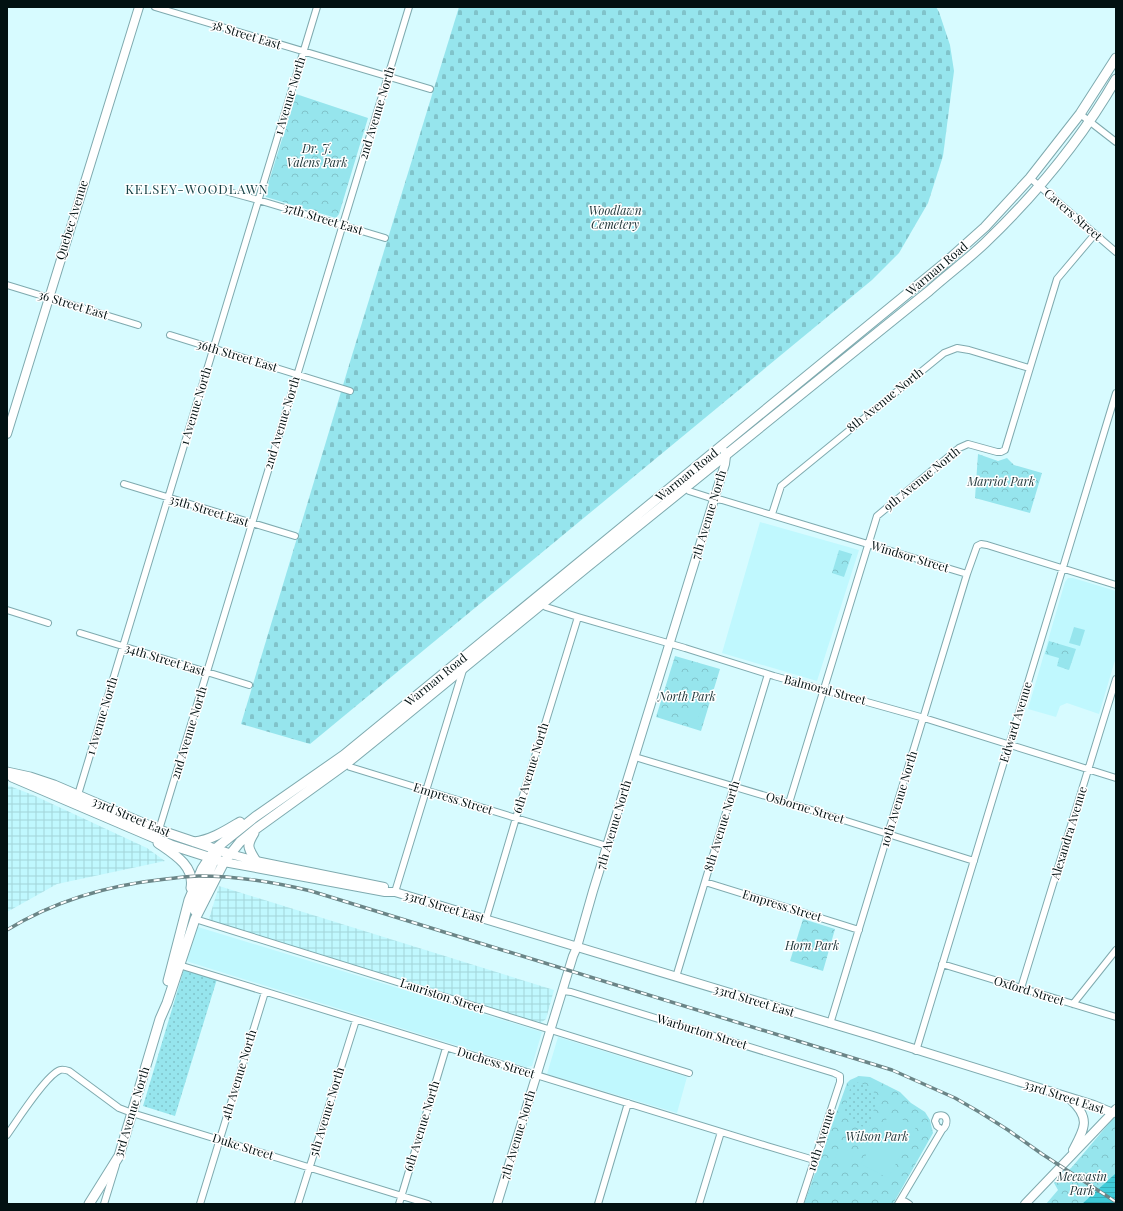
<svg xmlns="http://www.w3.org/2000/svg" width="1123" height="1211" font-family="'Playfair Display',serif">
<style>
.built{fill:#c0f8fe}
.industrial{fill:url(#industrial-grid)}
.cemetery{fill:url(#cemetery-stones)}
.park{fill:url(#park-crowns)}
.garden{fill:url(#garden-dots)}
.pitch{fill:#96e5ed}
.water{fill:url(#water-rules)}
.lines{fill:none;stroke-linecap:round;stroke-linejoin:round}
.minor-casing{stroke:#7faaaf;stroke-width:8}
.tertiary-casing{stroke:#7faaaf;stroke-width:10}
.secondary-casing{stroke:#7faaaf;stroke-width:11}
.minor{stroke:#fff;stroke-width:6}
.tertiary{stroke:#fff;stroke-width:8}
.secondary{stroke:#fff;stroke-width:9}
.rail-casing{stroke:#6b8587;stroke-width:3.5}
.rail{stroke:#fff;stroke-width:2;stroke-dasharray:6;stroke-linecap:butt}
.labels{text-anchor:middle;stroke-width:3;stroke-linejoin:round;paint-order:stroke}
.street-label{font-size:12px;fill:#021112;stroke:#fff}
.park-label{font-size:12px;font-style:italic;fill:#1d3437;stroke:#fff}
.neighbourhood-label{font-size:13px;letter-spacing:1px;fill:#174246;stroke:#fff}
</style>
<defs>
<pattern id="industrial-grid" width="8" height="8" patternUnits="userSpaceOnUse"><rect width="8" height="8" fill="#c0f8fe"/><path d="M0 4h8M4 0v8" fill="none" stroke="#a3d4d9"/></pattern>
<pattern id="cemetery-stones" width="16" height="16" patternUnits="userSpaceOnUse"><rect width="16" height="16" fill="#96e5ed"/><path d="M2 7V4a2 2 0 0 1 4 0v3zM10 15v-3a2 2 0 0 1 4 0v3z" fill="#80c3ca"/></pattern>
<pattern id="park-crowns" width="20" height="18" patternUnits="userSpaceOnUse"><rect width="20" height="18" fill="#96e5ed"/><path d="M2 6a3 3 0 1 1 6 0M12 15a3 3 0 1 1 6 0" fill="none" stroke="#80c3ca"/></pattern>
<pattern id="garden-dots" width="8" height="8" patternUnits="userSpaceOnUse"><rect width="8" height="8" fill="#96e5ed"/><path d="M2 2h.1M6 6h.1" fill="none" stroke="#80c3ca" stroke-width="1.8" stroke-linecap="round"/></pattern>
<pattern id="water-rules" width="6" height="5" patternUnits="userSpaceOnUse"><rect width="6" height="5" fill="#41ccd9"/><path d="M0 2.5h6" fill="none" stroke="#37aeb9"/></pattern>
</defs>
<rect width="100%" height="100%" fill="#d7fbff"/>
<path class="built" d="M760 522 859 550 817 681 722 653Z
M1068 578H1073L1116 591V657L1099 714 1067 703 1060 706 1056 717 1028 709 1065 582Z
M198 927 542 1032 532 1066 526 1067 189 962 186 959V955L196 928Z
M558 1037 687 1077 677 1113 547 1074Z"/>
<path class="industrial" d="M7 785 33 795 147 848 165 861 57 884 7 912Z
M219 886 554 990 546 1019 541 1023H539L359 967 208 922Z"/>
<path class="cemetery" d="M459 7H936L939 12 950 45 954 71 943 156 928 203 899 253 872 280 310 744 241 724 353 352Z"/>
<path class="park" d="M296 94 368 118 339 214 336 218 266 197 265 194Z
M978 454 998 461 1007 458 1014 465 1042 473 1030 513 975 498Z
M839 550 852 554 844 577 832 573Z
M1049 641 1076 649 1069 670 1057 666 1059 658 1045 654Z
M675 656 720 669 701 731 656 717Z
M803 919 835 929 823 971 790 961Z
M859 1076 870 1077 900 1092 911 1103 925 1112 930 1120 933 1133 893 1204H804L847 1083 850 1080Z
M1116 1115V1173L1087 1204H1046L1058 1190 1054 1183 1072 1167Z"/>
<path class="garden" d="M184 969 217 979 175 1116 143 1106Z
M856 1082C866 1085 874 1088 877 1099L869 1126C856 1130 853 1116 843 1113L850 1089Z"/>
<path class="pitch" d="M1074 627 1085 630 1080 646 1069 643Z
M694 697 704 700 698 719 687 716Z
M890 1113 916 1127 888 1178 861 1164Z
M839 1148 854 1153 850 1165 835 1160Z"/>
<path class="water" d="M1116 1173V1204H1082Z"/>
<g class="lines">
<g class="minor-casing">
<path id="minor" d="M155 7 430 89
M1080 114 1116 142
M1030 178 1116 252
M214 188 258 200 385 238
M7 285 138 325
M170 335 350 391
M124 484 295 536
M687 487 689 491 714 499 722 500 967 574
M772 514 781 486 944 353 957 348 969 350 1029 368
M540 602 546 607 578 617 685 648 774 676 924 718 1116 778
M7 610 48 623
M80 633 249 685
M635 757 789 803 974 861
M347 763 350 767 607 846
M77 798 317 7
M789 803 877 516 959 448 968 444 997 452H1001L1005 450 1057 279 1095 234
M158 833 409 7
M705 882 859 930
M395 892 463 670
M195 919 689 1073
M486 919 516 818 578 617
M942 964 1116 1017
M179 965 767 1146 814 1160
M676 977 768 674
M1021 988 1116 679
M563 991 571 992 834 1073 840 1076V1082L800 1204
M1073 1004 1116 950
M830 1024 967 574 977 546 981 544 987 545 1116 585
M916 1051 1116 393
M7 1135C17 1121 46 1075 60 1070 63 1069 66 1070 69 1071L119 1108 132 1113 428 1204
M901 1199 909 1204
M104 1204 116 1165
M200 1204 265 992
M298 1204 356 1020
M399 1204 446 1048
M598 1204 628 1103
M699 1204 721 1132
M898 1204 942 1130C949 1124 948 1112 937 1116L935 1121 937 1126 942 1130"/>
</g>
<g class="tertiary-casing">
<path id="tertiary" d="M7 434 139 7
M230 854 256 861 384 887
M224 862 385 892H395L873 1036 1094 1105 1113 1113
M1070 1099C1091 1118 1085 1128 1073 1150
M497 1204 573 956 577 947 593 891 725 464 726 456 725 452
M1025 1204 1116 1109"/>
</g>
<g class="secondary-casing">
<path id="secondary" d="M7 772 30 777 54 785 159 830 230 854
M12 777 171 845 224 862
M254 833C246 846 248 848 256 861
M194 842C211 840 225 831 240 822
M158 843C174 854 195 866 191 888
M195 911 197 899 217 854
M168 981 189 900 202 869 215 849 255 817 344 755 946 262 985 227 1030 178 1080 114 1116 58
M89 1204 119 1156 160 1019 167 1003 195 919 224 862 240 842 257 828 347 763 389 729 587 567 929 291C947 275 967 260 985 243 1035 195 1081 140 1116 79"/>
</g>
<use href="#minor" class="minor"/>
<use href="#tertiary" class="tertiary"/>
<use href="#secondary" class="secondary"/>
<g class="rail-casing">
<path id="rail" d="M7 930C56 900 109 885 166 879 177 878 188 876 199 876 237 876 274 882 311 891L892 1070 955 1098 981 1113 1008 1130 1042 1154 1116 1202"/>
</g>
<use href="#rail" class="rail"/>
</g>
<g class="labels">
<g class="street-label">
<text transform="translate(246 35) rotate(17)" y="4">38 Street East</text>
<text transform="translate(290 96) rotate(-73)" y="4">1 Avenue North</text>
<text transform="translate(377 113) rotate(-73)" y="4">2nd Avenue North</text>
<text transform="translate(1073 215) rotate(41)" y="4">Cavers Street</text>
<text transform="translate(323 219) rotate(17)" y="4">37th Street East</text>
<text transform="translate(72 220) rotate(-73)" y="4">Quebec Avenue</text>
<text transform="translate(937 269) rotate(-40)" y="4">Warman Road</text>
<text transform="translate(73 305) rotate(17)" y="4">36 Street East</text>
<text transform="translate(237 356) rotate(17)" y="4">36th Street East</text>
<text transform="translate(885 400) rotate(-39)" y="4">8th Avenue North</text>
<text transform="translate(196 406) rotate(-73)" y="4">1 Avenue North</text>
<text transform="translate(282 423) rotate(-73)" y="4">2nd Avenue North</text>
<text transform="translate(687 475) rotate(-39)" y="4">Warman Road</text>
<text transform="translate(922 479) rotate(-39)" y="4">9th Avenue North</text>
<text transform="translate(209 511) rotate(17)" y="4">35th Street East</text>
<text transform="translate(709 515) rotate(-73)" y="4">7th Avenue North</text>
<text transform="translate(910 557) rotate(17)" y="4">Windsor Street</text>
<text transform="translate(165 660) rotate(17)" y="4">34th Street East</text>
<text transform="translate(436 680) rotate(-39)" y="4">Warman Road</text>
<text transform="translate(825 690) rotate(15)" y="4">Balmoral Street</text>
<text transform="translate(102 716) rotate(-73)" y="4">1 Avenue North</text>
<text transform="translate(1016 722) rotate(-73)" y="4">Edward Avenue</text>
<text transform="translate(189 733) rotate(-73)" y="4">2nd Avenue North</text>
<text transform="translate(531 768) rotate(-73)" y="4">6th Avenue North</text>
<text transform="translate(453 799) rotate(17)" y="4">Empress Street</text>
<text transform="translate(899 799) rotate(-73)" y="4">10th Avenue North</text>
<text transform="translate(805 808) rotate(17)" y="4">Osborne Street</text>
<text transform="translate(131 817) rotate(23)" y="4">33rd Street East</text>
<text transform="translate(614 825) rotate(-73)" y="4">7th Avenue North</text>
<text transform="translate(722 826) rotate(-73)" y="4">8th Avenue North</text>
<text transform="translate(1069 833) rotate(-73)" y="4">Alexandra Avenue</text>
<text transform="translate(782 906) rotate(17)" y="4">Empress Street</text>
<text transform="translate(444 907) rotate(17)" y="4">33rd Street East</text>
<text transform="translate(1029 991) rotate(17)" y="4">Oxford Street</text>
<text transform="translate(442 996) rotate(18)" y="4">Lauriston Street</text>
<text transform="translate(754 1001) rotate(17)" y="4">33rd Street East</text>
<text transform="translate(702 1032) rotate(17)" y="4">Warburton Street</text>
<text transform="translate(496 1063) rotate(17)" y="4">Duchess Street</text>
<text transform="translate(239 1075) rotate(-73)" y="4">4th Avenue North</text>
<text transform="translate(1064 1097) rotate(18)" y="4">33rd Street East</text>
<text transform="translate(132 1112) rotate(-73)" y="4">3rd Avenue North</text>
<text transform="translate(327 1112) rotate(-73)" y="4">5th Avenue North</text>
<text transform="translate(422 1126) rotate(-73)" y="4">6th Avenue North</text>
<text transform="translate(518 1135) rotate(-73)" y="4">7th Avenue North</text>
<text transform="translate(821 1140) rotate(-72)" y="4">10th Avenue</text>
<text transform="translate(243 1147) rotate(17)" y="4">Duke Street</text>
</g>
<g class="park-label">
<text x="317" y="153">Dr. J.<tspan x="317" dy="14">Valens Park</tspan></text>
<text x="615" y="215">Woodlawn<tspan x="615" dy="14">Cemetery</tspan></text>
<text x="1001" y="486">Marriot Park</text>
<text x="687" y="701">North Park</text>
<text x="812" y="950">Horn Park</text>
<text x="877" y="1141">Wilson Park</text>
<text x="1082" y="1181">Meewasin<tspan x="1082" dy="14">Park</tspan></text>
</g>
<g class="neighbourhood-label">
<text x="197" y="194">KELSEY-WOODLAWN</text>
</g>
</g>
<rect width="1123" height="1211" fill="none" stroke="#021112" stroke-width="16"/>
</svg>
